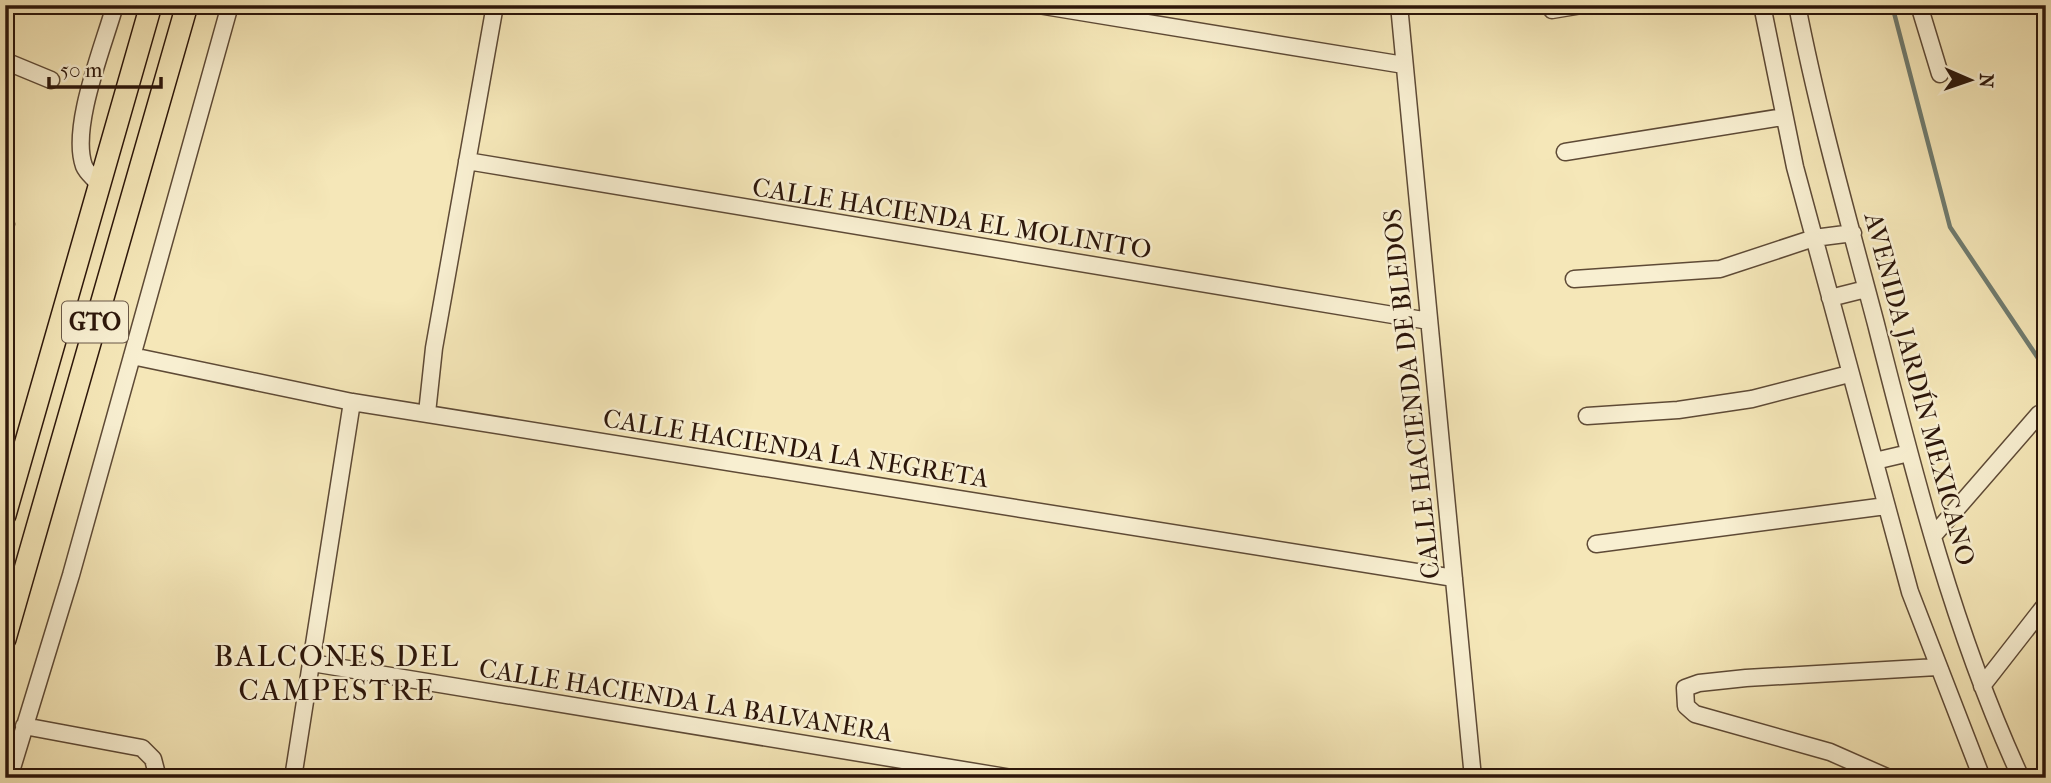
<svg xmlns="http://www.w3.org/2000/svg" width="2051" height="783" font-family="'IM FELL French Canon',serif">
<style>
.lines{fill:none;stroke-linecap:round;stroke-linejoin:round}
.stream{stroke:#6f7b6f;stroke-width:4.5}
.minor-casing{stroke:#5e4a36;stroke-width:19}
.major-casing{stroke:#2c160a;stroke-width:24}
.minor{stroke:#f8efd1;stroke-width:16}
.major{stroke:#f5e7b8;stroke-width:21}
.labels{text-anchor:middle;stroke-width:5;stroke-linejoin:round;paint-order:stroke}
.shield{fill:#f8efd1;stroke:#695746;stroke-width:2}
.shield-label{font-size:24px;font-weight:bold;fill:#2c160a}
.street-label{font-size:26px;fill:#2c160a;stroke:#f8efd1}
.quarter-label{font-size:30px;letter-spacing:2px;fill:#2c160a;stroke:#f8efd1}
</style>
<rect width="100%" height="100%" fill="#f5e7b8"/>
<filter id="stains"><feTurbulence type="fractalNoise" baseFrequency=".00286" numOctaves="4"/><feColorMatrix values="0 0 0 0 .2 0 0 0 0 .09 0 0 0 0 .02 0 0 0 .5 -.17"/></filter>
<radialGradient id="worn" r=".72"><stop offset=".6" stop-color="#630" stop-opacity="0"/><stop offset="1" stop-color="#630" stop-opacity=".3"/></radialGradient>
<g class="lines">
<path class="stream" d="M1892 5 1950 227 2046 370"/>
<g class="minor-casing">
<path id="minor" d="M1038 5 1404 65
M1399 5 1473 778
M1762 5 1795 167 1910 592 1982 778
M1797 5C1818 113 1848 218 1876 324 1915 478 1954 633 2021 778
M1919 5 1940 74
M1552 10 1582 5
M5 61 51 80
M1565 152 1783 117
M467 161 1429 321
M98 183C93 177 87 173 84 166 70 127 104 45 115 5
M5 223 6 224
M1574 279 1720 269 1814 238 1853 233
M1830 298 1866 289
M132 356 352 402 1454 578
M427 413 434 348 495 5
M1587 416 1678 410 1752 399 1849 374
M1875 461 1909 453
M1933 536 2039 414
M1596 544 1886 506
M312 663 1012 778
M1982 686 2046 604
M24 726 142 748 153 759 158 778
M9 778 71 575 230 5
M293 778 352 402
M1889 778 1830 752 1695 714 1686 706 1685 688 1699 683 1746 678 1937 667"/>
</g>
<g class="major-casing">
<path id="major" d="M5 515 151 5
M5 639 187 5"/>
</g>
<use href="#minor" class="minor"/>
<use href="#major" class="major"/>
</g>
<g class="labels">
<rect class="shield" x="62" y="301.5" width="66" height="41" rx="5"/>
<g class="shield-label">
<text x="95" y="330">GTO</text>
</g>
<g class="street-label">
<text transform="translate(952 218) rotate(9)" y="9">CALLE HACIENDA EL MOLINITO</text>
<text transform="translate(1920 389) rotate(75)" y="9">AVENIDA JARDÍN MEXICANO</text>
<text transform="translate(1411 394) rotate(-96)" y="9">CALLE HACIENDA DE BLEDOS</text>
<text transform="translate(796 448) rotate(9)" y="9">CALLE HACIENDA LA NEGRETA</text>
<text transform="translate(686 700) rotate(9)" y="9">CALLE HACIENDA LA BALVANERA</text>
</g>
<g class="quarter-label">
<text x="337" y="666">BALCONES DEL<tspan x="337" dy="34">CAMPESTRE</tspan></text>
</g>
</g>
<rect width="2051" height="783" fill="none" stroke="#f5e7b8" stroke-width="28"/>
<rect x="7" y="7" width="2037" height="769" fill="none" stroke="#2c160a" stroke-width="3.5"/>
<rect x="14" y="14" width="2023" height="755" fill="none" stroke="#2c160a" stroke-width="2"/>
<g transform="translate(1970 80) rotate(92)" stroke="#f8efd1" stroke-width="5" paint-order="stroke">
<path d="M0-5L12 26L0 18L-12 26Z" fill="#2c160a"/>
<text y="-10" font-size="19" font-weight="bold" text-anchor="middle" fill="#2c160a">N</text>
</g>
<path d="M49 77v10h112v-10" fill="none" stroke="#2c160a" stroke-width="3.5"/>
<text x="60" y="77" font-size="21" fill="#2c160a" stroke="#f8efd1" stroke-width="5" paint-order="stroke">50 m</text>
<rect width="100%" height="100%" filter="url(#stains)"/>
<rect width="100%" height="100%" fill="url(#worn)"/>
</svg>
